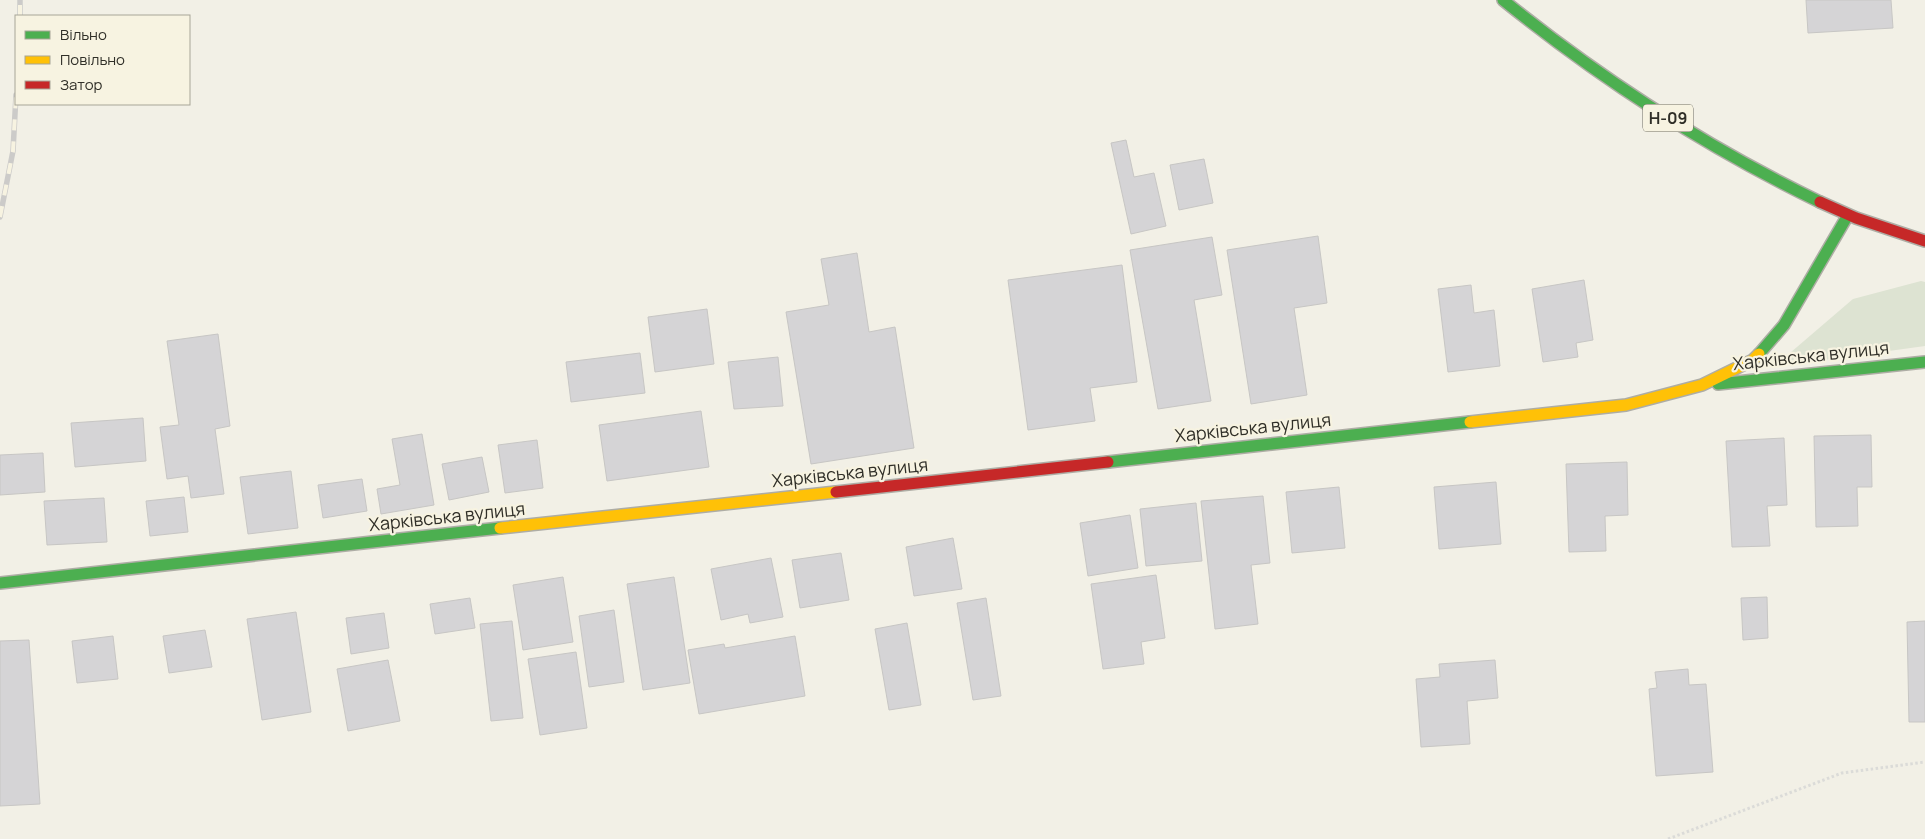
<svg xmlns="http://www.w3.org/2000/svg" width="1925" height="839" font-family="Manrope,sans-serif">
<style>
.green{fill:#dde3d2}
.building{fill:#d5d4d6;stroke:#c7c6c4}
.lines{fill:none;stroke-linecap:round;stroke-linejoin:round}
.fast-casing{stroke:#aeada5;stroke-width:14}
.slow-casing{stroke:#aeada5;stroke-width:14}
.jam-casing{stroke:#aeada5;stroke-width:14}
.path{stroke:#dbdbd8;stroke-width:3;stroke-dasharray:2.5 2.5;stroke-linecap:butt}
.fast{stroke:#4caf50;stroke-width:11}
.slow{stroke:#ffc107;stroke-width:11}
.jam{stroke:#c62828;stroke-width:11}
.rail-casing{stroke:#cccbc9;stroke-width:5.5}
.rail{stroke:#f7f3e1;stroke-width:4;stroke-dasharray:11;stroke-linecap:butt}
.labels{text-anchor:middle;stroke-width:4.5;stroke-linejoin:round;paint-order:stroke}
.shield{fill:#f7f3e1;stroke:#6c6a60;stroke-width:1}
.shield-label{font-size:16px;font-weight:bold;fill:#302f28}
.street-label{font-size:18px;fill:#302f28;stroke:#f7f3e1}
</style>
<rect width="100%" height="100%" fill="#f2f0e6"/>
<path class="green" d="M1921 281 1925 282V346L1809 362 1783 359 1853 299Z"/>
<path class="building" d="M1806 0H1891L1893 28 1808 33Z
M1126 140 1134 177 1154 173 1166 226 1131 234 1111 143Z
M1204 159 1213 203 1179 210 1170 165Z
M1318 236 1327 303 1294 308 1307 395 1251 404 1227 250Z
M1212 237 1222 295 1194 300 1211 401 1158 409 1130 250Z
M857 253 869 332 895 327 914 448 811 464 786 312 829 305 821 259Z
M1122 265 1137 382 1090 388 1095 421 1028 430 1008 280Z
M1584 280 1593 340 1576 343 1578 357 1543 362 1532 289Z
M1471 285 1474 313 1494 310 1500 366 1448 372 1438 289Z
M707 309 714 364 655 372 648 317Z
M218 334 230 426 215 429 224 494 191 498 188 476 167 479 160 427 179 425 167 341Z
M640 353 645 393 571 402 566 362Z
M778 357 783 406 734 409 728 362Z
M701 411 709 467 607 481 599 425Z
M143 418 146 461 75 467 71 423Z
M422 434 434 505 381 514 377 489 400 485 392 439Z
M1871 435 1872 487H1857L1858 526 1816 527 1814 436Z
M1784 438 1787 505 1767 506 1770 546 1732 547 1726 441Z
M537 440 543 488 505 493 498 445Z
M43 453 45 492 0 495V455Z
M482 457 489 492 449 500 442 464Z
M1627 462 1628 515 1605 516 1606 551 1569 552 1566 464Z
M291 471 298 528 248 534 240 477Z
M362 479 367 511 323 518 318 485Z
M1496 482 1501 544 1439 549 1434 487Z
M1339 487 1345 548 1292 553 1286 492Z
M1263 496 1270 563 1251 565 1258 624 1215 629 1201 501Z
M184 497 188 532 150 536 146 501Z
M104 498 107 542 47 545 44 501Z
M1196 503 1202 561 1146 566 1140 509Z
M1130 515 1138 568 1088 576 1080 523Z
M953 538 962 589 914 596 906 547Z
M841 553 849 600 800 608 792 560Z
M771 558 783 617 750 623 748 614 721 620 711 569Z
M1156 575 1165 638 1141 642 1144 664 1103 669 1091 584Z
M563 577 573 642 523 650 513 585Z
M674 577 690 683 643 690 627 584Z
M1767 597 1768 638 1743 640 1741 598Z
M470 598 475 628 435 634 430 604Z
M986 598 1001 696 973 700 957 603Z
M614 610 624 682 589 687 579 616Z
M296 612 311 712 262 720 247 619Z
M384 613 389 648 351 654 346 618Z
M512 621 523 718 491 721 480 624Z
M1925 621V722H1909L1907 622Z
M907 623 921 705 889 710 875 629Z
M205 630 212 667 169 673 163 636Z
M113 636 118 679 77 683 72 641Z
M795 636 805 696 699 714 688 650 724 644 725 648Z
M29 640 40 804 0 806V641Z
M576 652 587 728 540 735 528 659Z
M388 660 400 721 348 731 337 669Z
M1495 660 1498 698 1467 701 1470 744 1421 747 1416 679 1440 677 1439 664Z
M1688 669 1689 685 1706 684 1713 772 1656 776 1649 689 1657 688 1655 672Z"/>
<g class="lines">
<g class="fast-casing">
<path id="fast" d="M1503 0C1601 79 1706 147 1820 202
M1759 354 1784 325 1848 215
M1718 384 1925 362
M1108 462 1470 422
M0 583 500 528"/>
</g>
<g class="slow-casing">
<path id="slow" d="M1470 422 1626 405 1702 385 1753 360 1759 354
M500 528 836 492"/>
</g>
<g class="jam-casing">
<path id="jam" d="M1820 202 1856 218 1925 241
M836 492 1108 462"/>
</g>
<path class="path" d="M1668 839 1842 773 1925 762"/>
<use href="#fast" class="fast"/>
<use href="#slow" class="slow"/>
<use href="#jam" class="jam"/>
<g class="rail-casing">
<path id="rail" d="M20 16V0
M0 217 13 151 16 95"/>
</g>
<use href="#rail" class="rail"/>
</g>
<g class="labels">
<rect class="shield" x="1643" y="104.5" width="50" height="27" rx="4"/>
<g class="shield-label">
<text x="1668" y="124">Н-09</text>
</g>
<g class="street-label">
<text transform="translate(1811 356) rotate(-6)" y="6">Харківська вулиця</text>
<text transform="translate(1253 428) rotate(-6)" y="6">Харківська вулиця</text>
<text transform="translate(850 473) rotate(-6)" y="6">Харківська вулиця</text>
<text transform="translate(447 517) rotate(-6)" y="6">Харківська вулиця</text>
</g>
</g>
<rect x="15" y="15" width="175" height="90" fill="#f7f3e1" stroke="#a7a597"/>
<rect x="25" y="31" width="25" height="8" fill="#4caf50" stroke="#a7a597"/>
<text x="60" y="40" font-size="15" fill="#302f28">Вільно</text>
<rect x="25" y="56" width="25" height="8" fill="#ffc107" stroke="#a7a597"/>
<text x="60" y="65" font-size="15" fill="#302f28">Повільно</text>
<rect x="25" y="81" width="25" height="8" fill="#c62828" stroke="#a7a597"/>
<text x="60" y="90" font-size="15" fill="#302f28">Затор</text>
</svg>
